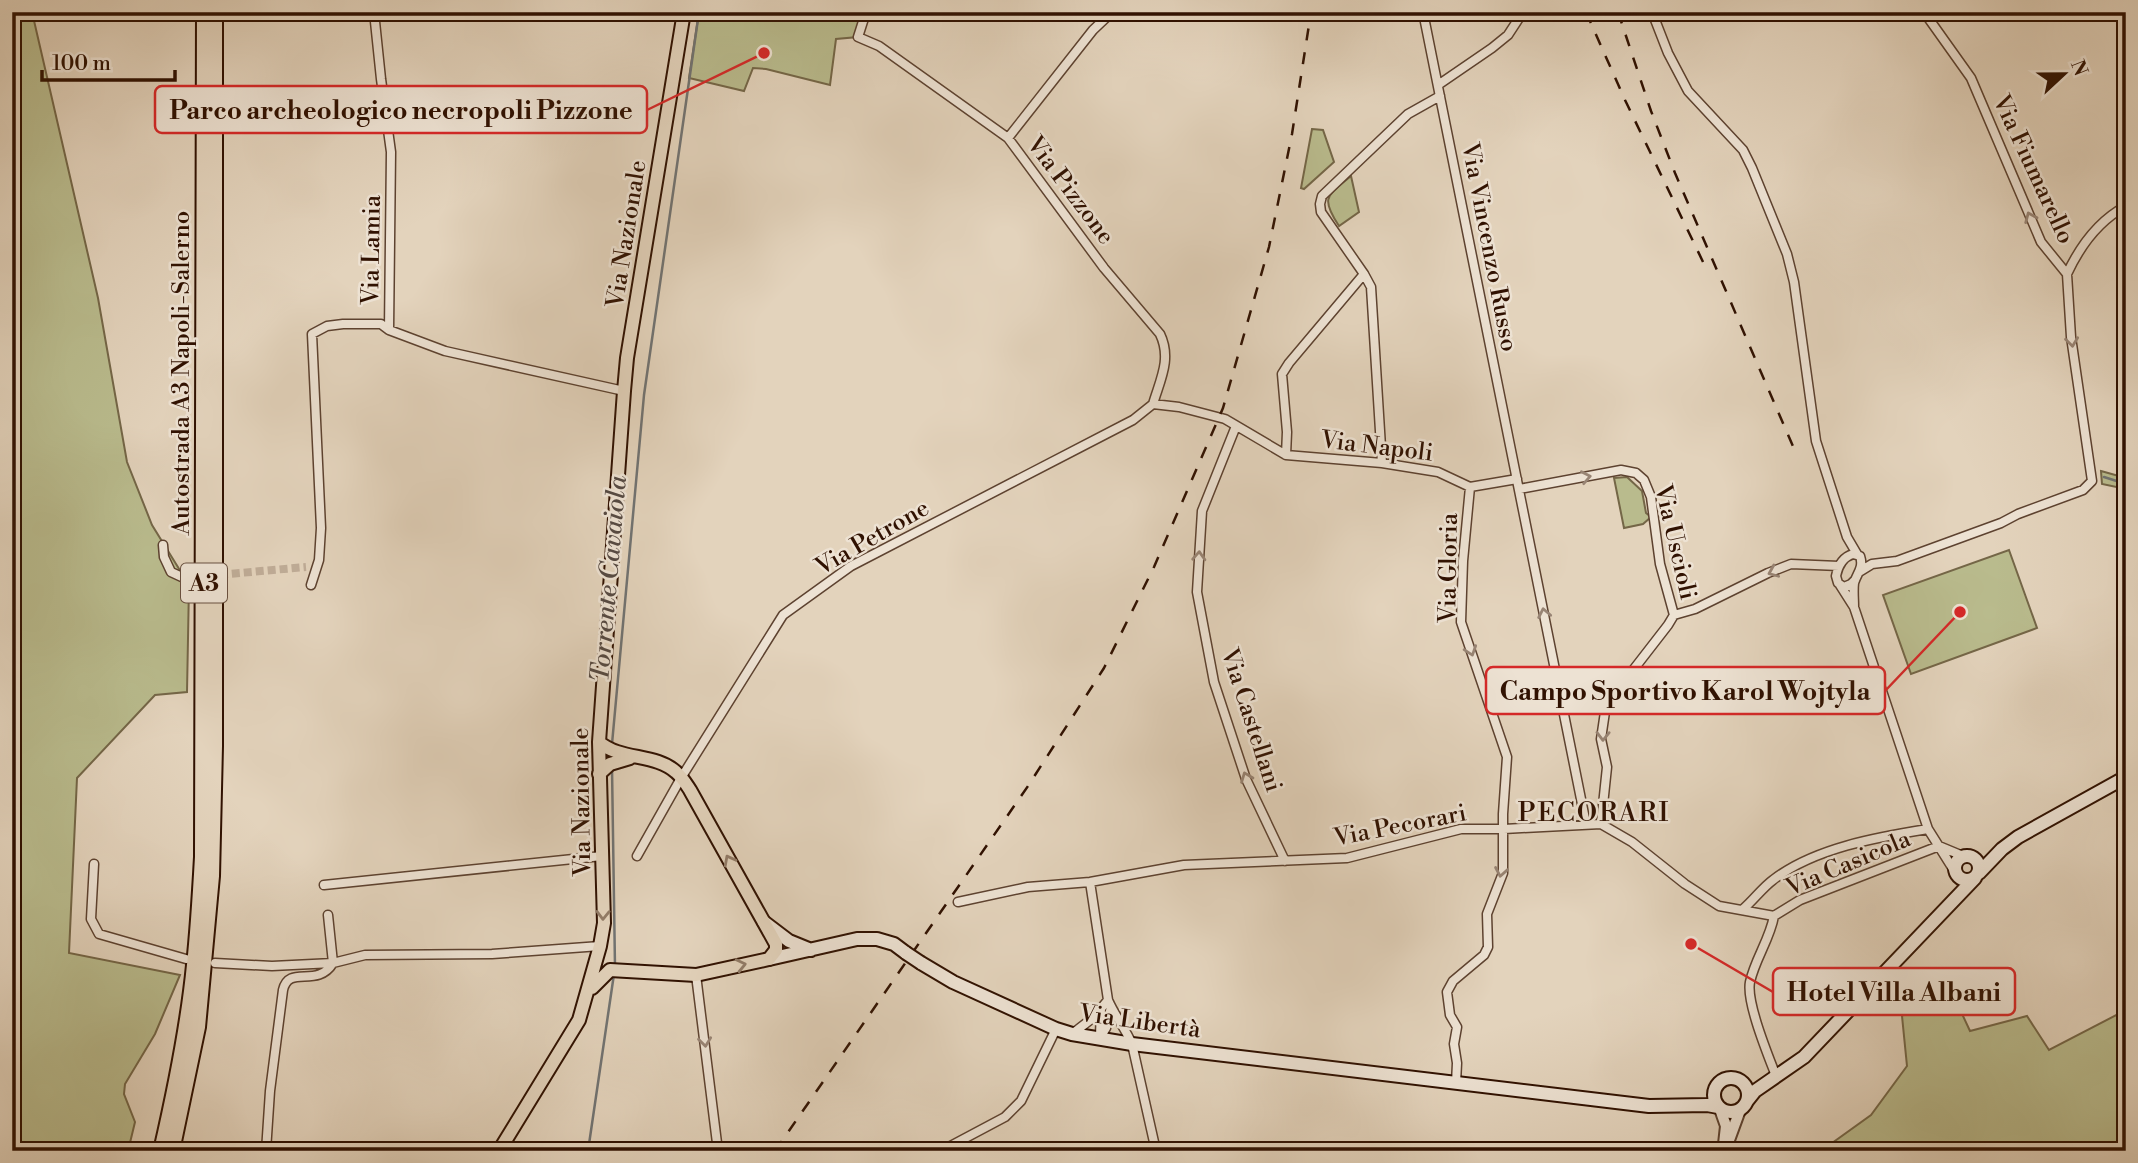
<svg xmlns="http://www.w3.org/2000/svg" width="2138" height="1163" font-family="'Libre Bodoni',serif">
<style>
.green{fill:#b9bb8d;stroke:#746647;stroke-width:2}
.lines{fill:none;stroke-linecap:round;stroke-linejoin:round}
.stream{stroke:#717372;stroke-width:2.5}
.minor-tunnel{stroke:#bfac97;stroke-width:8;stroke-dasharray:8 4;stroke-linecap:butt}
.minor-casing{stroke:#5d4230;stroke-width:11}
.tertiary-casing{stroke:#5d4230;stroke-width:14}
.secondary-casing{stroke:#301101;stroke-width:16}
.primary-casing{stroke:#301101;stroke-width:16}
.motorway-casing{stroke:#301101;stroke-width:18}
.minor{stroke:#ede2d3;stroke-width:8}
.tertiary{stroke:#ede2d3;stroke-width:10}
.secondary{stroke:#ede2d3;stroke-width:12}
.primary{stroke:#e3d3bc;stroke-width:12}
.motorway{stroke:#e3d3bc;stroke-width:14}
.rail{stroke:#301101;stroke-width:2.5;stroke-dasharray:12 12;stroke-linecap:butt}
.secondary-bridge-casing{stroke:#301101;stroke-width:16;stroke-linecap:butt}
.secondary-bridge{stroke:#ede2d3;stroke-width:12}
.oneway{stroke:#988474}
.oneway2{stroke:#927c68}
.labels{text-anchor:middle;stroke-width:5;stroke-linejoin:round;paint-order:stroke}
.shield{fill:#ede2d3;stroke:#695040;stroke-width:2}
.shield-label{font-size:23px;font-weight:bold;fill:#301101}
.street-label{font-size:24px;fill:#301101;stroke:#ede2d3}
.water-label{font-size:26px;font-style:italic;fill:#564a43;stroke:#ede2d3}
.neighbourhood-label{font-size:26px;letter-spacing:2px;fill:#301101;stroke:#ede2d3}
.leader{fill:none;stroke:#d62828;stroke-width:2.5}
.callout-dot{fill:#d62828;stroke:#ede2d3;stroke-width:2.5}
.callout{fill:#ede2d3;stroke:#d62828;stroke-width:2.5}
.callout-label{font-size:26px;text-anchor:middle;font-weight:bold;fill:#301101}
</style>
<rect width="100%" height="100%" fill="#e3d3bc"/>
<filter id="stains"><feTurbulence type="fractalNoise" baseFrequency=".00286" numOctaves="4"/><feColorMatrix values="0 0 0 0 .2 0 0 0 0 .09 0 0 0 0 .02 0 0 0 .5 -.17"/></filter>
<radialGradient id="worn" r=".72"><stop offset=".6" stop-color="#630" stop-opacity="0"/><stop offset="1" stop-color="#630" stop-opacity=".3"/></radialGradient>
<path class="green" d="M12 12H32L98 298 127 462 152 525 189 585 187 692 155 695 77 778 69 953 180 975 155 1034 125 1084 124 1094 135 1122 128 1151H12Z
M699 12H866L858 37 836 39 830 85 766 69 753 68 744 91 689 78Z
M1312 129 1323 130 1334 162 1304 189 1301 188Z
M1351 176 1359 212 1339 226C1320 197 1327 196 1351 176Z
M2101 471 2126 478V489L2102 484Z
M1627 477 1642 491 1646 513 1651 517 1643 524 1624 528 1614 478Z
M2009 550 2037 628 1911 674 1883 595Z
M1950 988 1970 1031 2027 1016 2049 1050 2126 1010V1151H1821L1871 1115 1907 1066 1902 1016Z"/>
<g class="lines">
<path class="stream" d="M2104 477 2126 484
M612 744 644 395 699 12
M612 768 615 967
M588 1151 614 974"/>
<path class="minor-tunnel" d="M184 578 306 567"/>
<g class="minor-casing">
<path id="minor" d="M374 12 381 79 391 152 389 330 445 351 624 391
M866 12 858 37 879 46 1008 138
M1112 12 1093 30 1008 138 1104 268 1160 334C1172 359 1160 380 1153 404
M1423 12 1586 824
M1652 12 1668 53 1688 91 1743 150 1752 168 1787 254 1794 282 1816 441 1847 537 1857 554
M1438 85 1492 48 1508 35 1523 12
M1364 274 1371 287 1382 463
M2067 274C2080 246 2098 221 2126 206
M1236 426 1202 511 1197 592 1214 682 1246 779 1285 861
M1286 455 1287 432 1282 374 1289 363 1364 274 1321 212 1320 204 1322 196 1408 114 1440 96
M1519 489 1621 470 1636 473 1644 480 1651 497 1660 564 1674 615
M163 545 164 557 171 572 184 578
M1859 572 1872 564 1897 561 2001 523 2018 514 2083 490 2092 481 2071 337 2067 274 2041 242 1971 78 1924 12
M311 585 319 560 321 528 312 334 327 326 343 324H381L389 330
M1840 585 1854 607 1928 829 1955 872
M1854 607C1854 599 1853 591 1854 583 1857 573 1864 568 1860 556L1853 554C1843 557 1838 566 1836 576L1838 583 1844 587 1851 584 1855 580
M1601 824 1607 767 1601 739 1606 705 1668 625 1674 615 1695 609 1768 573 1791 564 1839 566
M1939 846 1963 856
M637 856 681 778 783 615 851 566 1133 420 1153 404 1179 407 1225 419 1286 455 1382 463 1438 472 1470 487 1517 479
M94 864 91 919 99 934 186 959
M1090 882 1108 1000C1115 1016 1125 1028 1132 1044L1156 1151
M324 885 602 856
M958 902 1028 887 1090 882 1184 865 1347 858 1461 829H1504L1601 824 1632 842 1685 884 1719 906 1774 916
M1742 910C1753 901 1762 888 1773 880 1814 848 1878 837 1928 829
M1774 916 1800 900 1939 846
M1774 916C1770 939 1755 959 1750 982 1746 1002 1768 1055 1776 1076
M215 963 272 966 333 963 328 915
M696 975 718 1151
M1072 1034 1094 1017 1108 1000
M1100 1036 1101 1008
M1100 1038 1106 1028 1111 1007
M1456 1083 1457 1063 1454 1044 1457 1027 1450 1015 1447 992 1453 981 1484 955 1488 947 1487 914 1503 873V814L1507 757 1461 622 1463 561 1470 487
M266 1151 270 1091 283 990C289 964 317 989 333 963L365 955 492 954 600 946
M941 1151 1005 1117 1021 1101 1056 1029"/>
</g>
<g class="tertiary-casing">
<path id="tertiary" d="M1720 1109 1726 1126 1724 1144
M1725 1151 1740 1110"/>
</g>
<g class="secondary-casing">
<path id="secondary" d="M1955 868a12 12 0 1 1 24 0a12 12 0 1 1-24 0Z
M1979 873 2002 849 2018 837 2126 777
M764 922 789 941 811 950
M769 959 857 939H877L894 944 906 953
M921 963 953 982 1056 1029 1072 1034 1132 1044 1649 1106 1707 1105 1718 1107
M1714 1095a17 17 0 1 1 34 0a17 17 0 1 1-34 0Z
M1747 1101 1755 1091 1804 1057 1975 878"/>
</g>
<g class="primary-casing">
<path id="primary" d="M599 774 610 764 630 758
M592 988 610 970 696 975 769 959 776 950V944L690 790C686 784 682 777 676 772 655 753 621 761 599 742
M499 1151 579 1020 600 946 604 923 599 742 624 391 627 358 684 12"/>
</g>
<g class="motorway-casing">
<path id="motorway" d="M161 1151C175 1090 188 1027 194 965 198 929 200 893 202 857L204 12
M172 1151 198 1027 212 876 215 746V12"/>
</g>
<use href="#minor" class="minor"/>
<use href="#tertiary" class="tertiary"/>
<use href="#secondary" class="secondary"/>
<use href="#primary" class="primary"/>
<use href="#motorway" class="motorway"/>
<path class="rail" d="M1586 12 1625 100 1705 266
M1618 12 1651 111 1675 173 1795 451
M775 1151 1028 786 1104 668 1154 567 1223 408 1269 247 1292 134 1311 12"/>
<g class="secondary-bridge-casing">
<path id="secondary-bridge" d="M906 953 921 963"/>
</g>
<use href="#secondary-bridge" class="secondary-bridge"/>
</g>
<defs><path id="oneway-chevron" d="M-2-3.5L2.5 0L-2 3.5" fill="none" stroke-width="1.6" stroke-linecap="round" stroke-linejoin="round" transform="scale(1.75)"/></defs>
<g class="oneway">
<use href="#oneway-chevron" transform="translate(2030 217) rotate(-113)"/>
<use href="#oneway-chevron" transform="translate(2072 342) rotate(83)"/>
<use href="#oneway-chevron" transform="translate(1586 477) rotate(-11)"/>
<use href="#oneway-chevron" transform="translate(1199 556) rotate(-87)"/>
<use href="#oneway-chevron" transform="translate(1773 572) rotate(157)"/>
<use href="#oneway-chevron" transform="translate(1544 613) rotate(-101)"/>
<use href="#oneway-chevron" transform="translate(1471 651) rotate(71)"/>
<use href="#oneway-chevron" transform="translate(1603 736) rotate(91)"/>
<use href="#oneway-chevron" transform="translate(1246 777) rotate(-111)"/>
<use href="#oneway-chevron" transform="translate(1501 872) rotate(100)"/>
<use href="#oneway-chevron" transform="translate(705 1042) rotate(83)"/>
</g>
<g class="oneway2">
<use href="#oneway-chevron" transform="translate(729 860) rotate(-118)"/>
<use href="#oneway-chevron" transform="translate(603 915) rotate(91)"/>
<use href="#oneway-chevron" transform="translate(741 965) rotate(-13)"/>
</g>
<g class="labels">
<rect class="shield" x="181" y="563.5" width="46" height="39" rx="5"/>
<g class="shield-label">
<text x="204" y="591">A3</text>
</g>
<g class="street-label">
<text transform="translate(2034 169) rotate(65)" y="8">Via Fiumarello</text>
<text transform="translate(1071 190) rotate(53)" y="8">Via Pizzone</text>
<text transform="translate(626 234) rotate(-81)" y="8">Via Nazionale</text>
<text transform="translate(1490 247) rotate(79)" y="8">Via Vincenzo Russo</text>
<text transform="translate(371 250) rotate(-89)" y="8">Via Lamia</text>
<text transform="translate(181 373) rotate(-90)" y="8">Autostrada A3 Napoli-Salerno</text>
<text transform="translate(1377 446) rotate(7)" y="8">Via Napoli</text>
<text transform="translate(872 537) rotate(-30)" y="8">Via Petrone</text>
<text transform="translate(1676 542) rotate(77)" y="8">Via Uscioli</text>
<text transform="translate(1448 568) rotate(-89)" y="8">Via Gloria</text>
<text transform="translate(1252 720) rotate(72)" y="8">Via Castellani</text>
<text transform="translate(581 802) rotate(-91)" y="8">Via Nazionale</text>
<text transform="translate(1400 825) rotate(-11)" y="8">Via Pecorari</text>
<text transform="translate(1848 863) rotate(-23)" y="8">Via Casicola</text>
<text transform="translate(1140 1021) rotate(8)" y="8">Via Libertà</text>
</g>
<g class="water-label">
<text transform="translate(608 579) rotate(-85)" y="9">Torrente Cavaiola</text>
</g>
<g class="neighbourhood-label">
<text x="1594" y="821">PECORARI</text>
</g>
</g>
<path class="leader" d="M764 53L647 110M1960 612L1885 691M1691 944L1773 992"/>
<g class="callout-dot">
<circle cx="764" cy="53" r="7"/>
<circle cx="1960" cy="612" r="7"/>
<circle cx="1691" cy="944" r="7"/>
</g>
<g class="callout">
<rect x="155" y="86" width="492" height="47" rx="7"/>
<rect x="1486" y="667" width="399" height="47" rx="7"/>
<rect x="1773" y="968" width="242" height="47" rx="7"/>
</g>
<g class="callout-label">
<text x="401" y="119">Parco archeologico necropoli Pizzone</text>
<text x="1685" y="700">Campo Sportivo Karol Wojtyla</text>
<text x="1894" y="1001">Hotel Villa Albani</text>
</g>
<rect width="2138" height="1163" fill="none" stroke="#e3d3bc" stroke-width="42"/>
<rect x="14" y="14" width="2110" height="1135" fill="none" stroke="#301101" stroke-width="3.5"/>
<rect x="21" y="21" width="2096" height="1121" fill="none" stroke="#301101" stroke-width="2"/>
<g transform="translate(2064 74) rotate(68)" stroke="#ede2d3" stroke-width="5" paint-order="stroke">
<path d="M0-5L12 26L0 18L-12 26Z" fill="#301101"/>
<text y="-10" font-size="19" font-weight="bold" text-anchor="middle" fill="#301101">N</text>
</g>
<path d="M42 70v10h133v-10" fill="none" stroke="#301101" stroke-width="3.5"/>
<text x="52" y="70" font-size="21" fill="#301101" stroke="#ede2d3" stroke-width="5" paint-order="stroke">100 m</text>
<rect width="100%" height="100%" filter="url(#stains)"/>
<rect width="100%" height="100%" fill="url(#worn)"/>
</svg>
